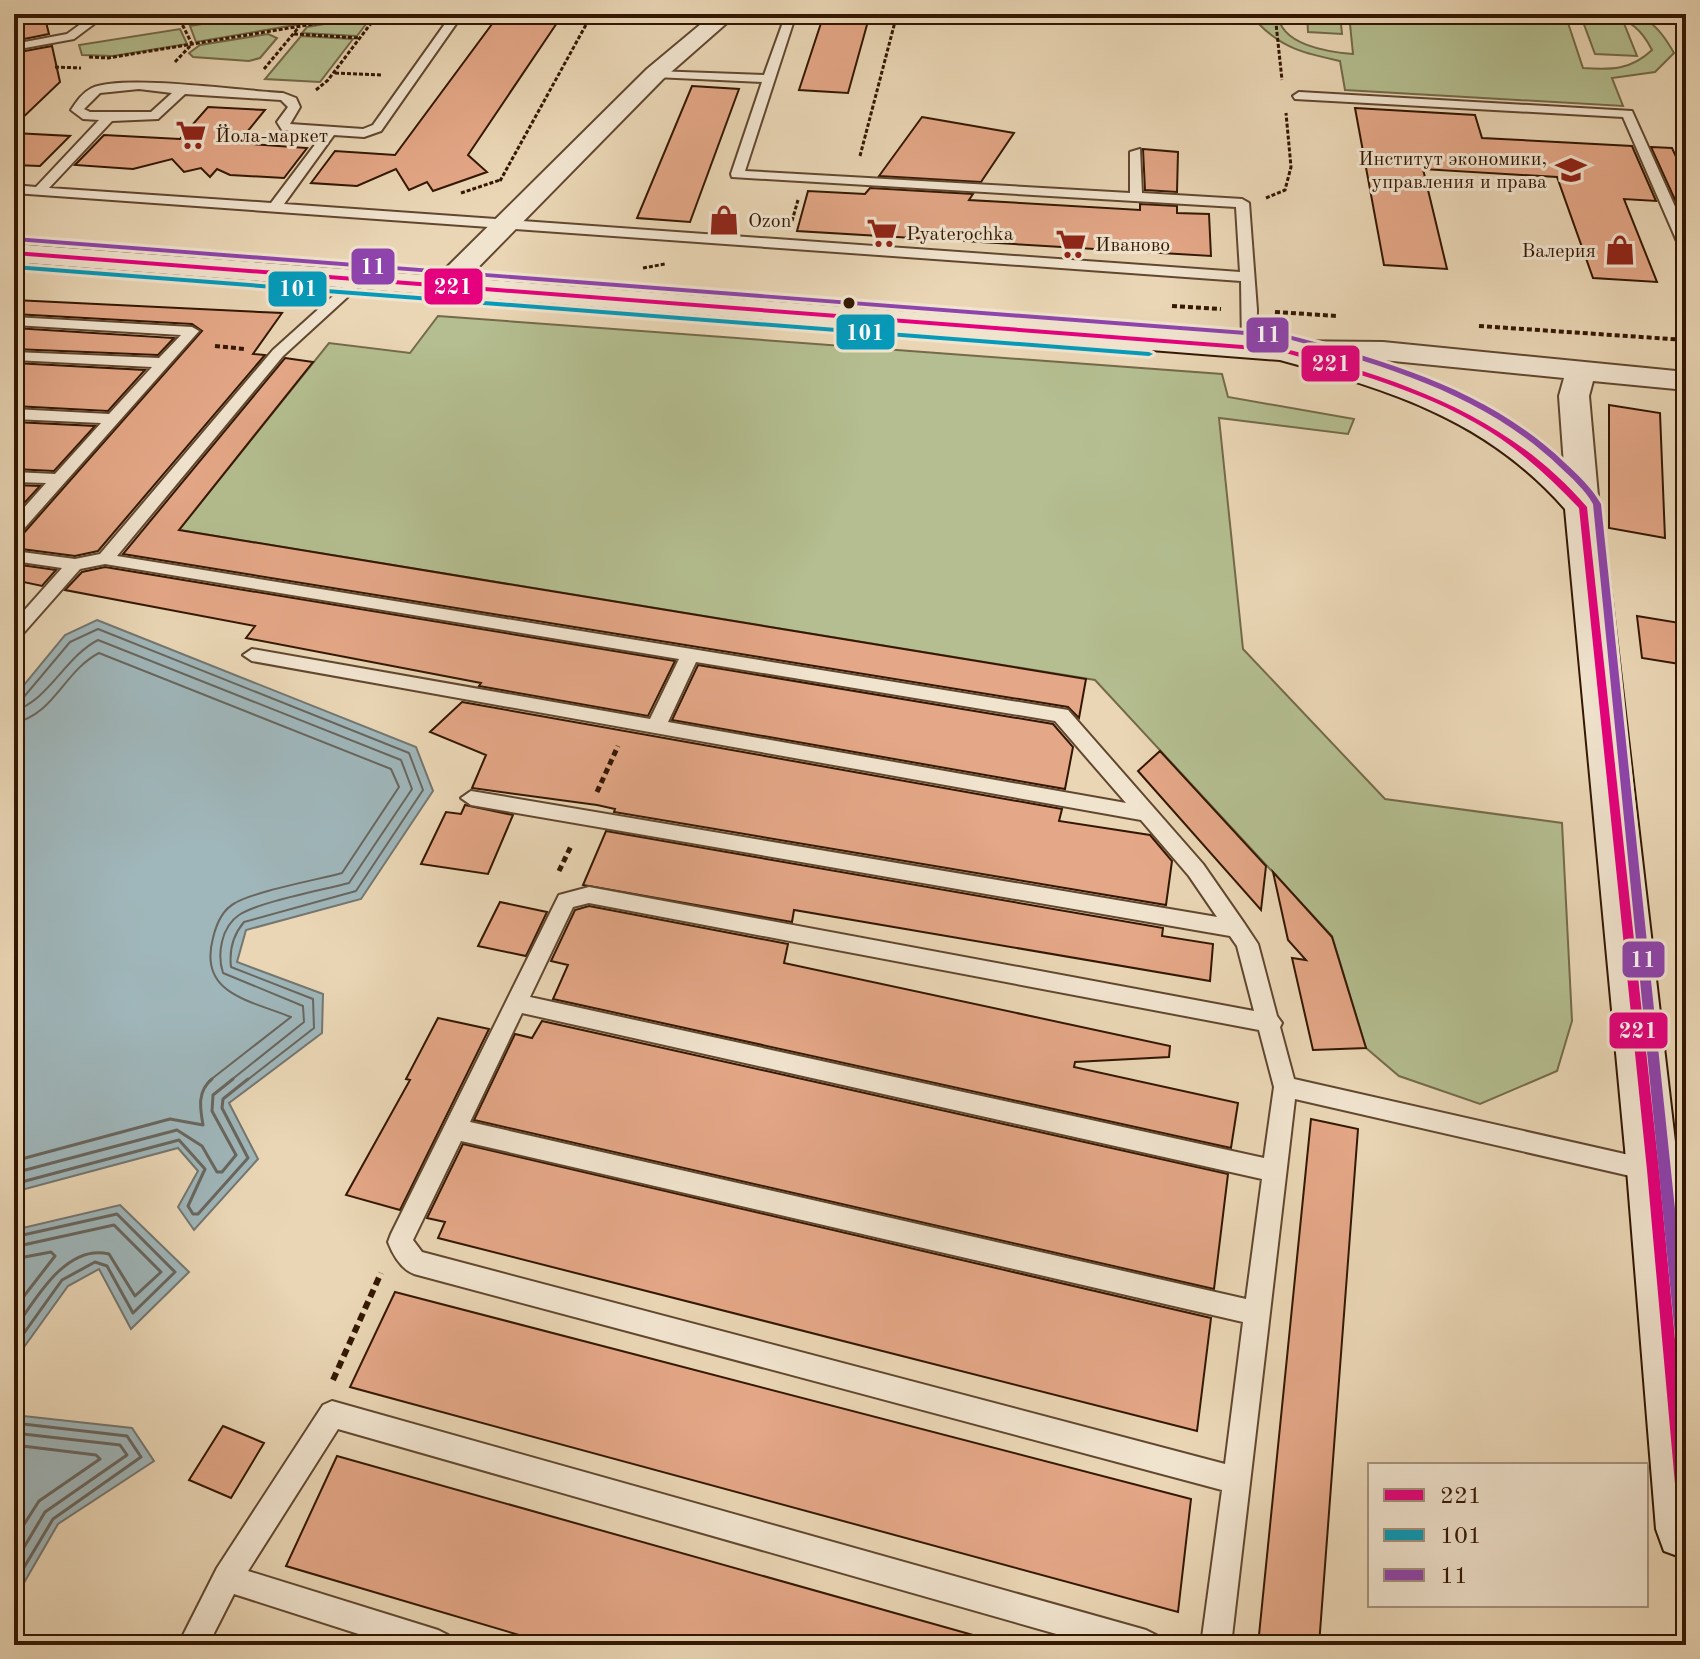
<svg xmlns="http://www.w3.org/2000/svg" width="1700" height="1659" font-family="'Old Standard TT',serif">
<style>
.green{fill:#b4be90;stroke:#746a49;stroke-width:2}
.water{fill:#9fb6ba;stroke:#747670;stroke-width:2}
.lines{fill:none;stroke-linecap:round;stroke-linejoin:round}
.shore-far1{stroke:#69665e;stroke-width:2}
.shore{stroke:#69665e;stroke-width:3}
.building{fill:#e4a787;stroke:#331702;stroke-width:2}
.lane-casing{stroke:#61472f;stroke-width:4}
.street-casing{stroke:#61472f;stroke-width:4}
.secondary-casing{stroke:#331702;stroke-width:4}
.path-far3{stroke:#331702;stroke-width:3;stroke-dasharray:4 2;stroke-linecap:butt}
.path-far2{stroke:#331702;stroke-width:4;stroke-dasharray:5 3;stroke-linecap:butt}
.path-far1{stroke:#331702;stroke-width:5;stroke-dasharray:6 4;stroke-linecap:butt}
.path{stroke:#331702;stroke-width:6;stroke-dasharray:8 5;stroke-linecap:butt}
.lane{fill:#f1e4cf;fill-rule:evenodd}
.street{fill:#f1e4cf;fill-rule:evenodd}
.secondary{fill:#f1e4cf;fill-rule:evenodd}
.bus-1-casing{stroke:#f1e4cf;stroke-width:6}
.bus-2-casing{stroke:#f1e4cf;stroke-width:6}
.bus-3-casing{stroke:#f1e4cf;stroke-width:6}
.bus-1{fill:#e5007d;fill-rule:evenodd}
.bus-2{fill:#059aba;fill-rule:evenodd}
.bus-3{fill:#8e44ad;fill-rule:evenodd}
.bus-dot{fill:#331702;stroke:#f1e4cf;stroke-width:3}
.labels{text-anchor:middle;stroke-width:6;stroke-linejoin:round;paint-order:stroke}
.far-poi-label{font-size:20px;fill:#331702;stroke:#f1e4cf;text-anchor:start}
.line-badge{stroke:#f1e4cf;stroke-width:3}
.badge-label{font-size:22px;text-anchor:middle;font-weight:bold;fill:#fff}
</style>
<rect width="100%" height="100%" fill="#ead6b5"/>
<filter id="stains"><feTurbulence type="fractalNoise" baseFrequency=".0025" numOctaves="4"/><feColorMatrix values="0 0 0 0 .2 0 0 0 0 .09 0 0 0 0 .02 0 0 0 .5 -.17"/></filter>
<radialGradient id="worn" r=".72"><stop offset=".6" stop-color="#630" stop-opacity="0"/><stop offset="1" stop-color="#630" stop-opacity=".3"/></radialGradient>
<path class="green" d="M262 14H360L196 42 190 26Z
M1259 14H1278C1280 45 1328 52 1353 54L1349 14H1565L1583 68C1611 70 1631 70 1652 50 1642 30 1630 20 1609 14 1645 14 1656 21 1674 53L1655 72 1612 78 1623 106 1345 90 1340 61C1307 54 1283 49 1259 24Z
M1307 14H1340L1342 34 1308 32Z
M372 16 357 36 302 33 307 27Z
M1582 19 1623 21 1637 56 1595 54Z
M180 29 187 44 113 56 82 55 79 45Z
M268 34 277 38 260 58 249 61 193 57 189 53 200 45Z
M301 36 353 39 320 82 265 79Z
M438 316 1222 374 1228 397 1354 419 1348 434 1219 418 1243 649 1385 799 1562 823 1572 1021 1557 1071 1480 1104 1399 1076 1366 1048 1332 936 1095 680 179 530 329 343 410 353Z"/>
<path class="water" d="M97 620 416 747 433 791 361 899 246 930 237 962 323 994 322 1033 229 1103 258 1159 194 1230 178 1207 198 1171 178 1148 14 1192V697L65 635Z
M120 1205 189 1272 131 1329 99 1269 68 1286 14 1361V1230Z
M14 1415 132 1428 154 1461 58 1524 14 1600Z"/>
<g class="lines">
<path class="shore-far1" d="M14 701 23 698 70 642 98 629 409 753 423 790 356 891 244 922C233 935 229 950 231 967L313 999 314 1028 246 1081
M14 711C49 700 65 657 98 640L401 760 412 789 349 883C323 890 258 902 239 915 221 927 217 955 223 973L303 1006 304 1022 230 1081
M14 723C54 715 64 671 99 653L391 769 399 787 342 873C316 880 256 891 235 903 222 910 216 925 213 938 198 994 249 1000 291 1017L209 1081"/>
<path class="shore" d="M14 1161 170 1119 203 1125C200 1108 197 1091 212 1079
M14 1173 177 1130 202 1146 217 1172H222L236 1155 212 1111 213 1095 233 1079
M14 1184 179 1140 205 1169 188 1206 193 1214H198L248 1158 222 1108 223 1099 248 1079
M14 1237 117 1214 175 1272 133 1313 107 1266 95 1262 62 1280 14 1347
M14 1247 114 1225 161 1272 135 1296 109 1254C66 1243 35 1300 14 1330
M14 1259 51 1252 55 1256 14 1309
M14 1423 127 1436 141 1457 53 1519 14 1584
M14 1433 120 1445 127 1455 45 1512 14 1564
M14 1445 96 1455 100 1459 39 1501 14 1540"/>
</g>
<path class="building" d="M14 14H44L49 34 14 41Z
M824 14H870L848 93 799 90Z
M498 16 559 20 468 155 487 172 433 191 427 182 409 190 396 169 357 186 311 183 335 151 395 155Z
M52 46 60 82 14 126V53Z
M692 86 739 89 690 222 637 218Z
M208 107 265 110 238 143 307 148 284 178 230 175 217 169 210 177 201 168 184 172 172 159 133 169 75 165 104 135 180 139Z
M1355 108 1475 115 1482 138 1632 146 1656 201 1624 199 1657 282 1593 278 1557 177 1423 169 1447 269 1384 265Z
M922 117 1014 133 981 182 879 176Z
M14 133 70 136 40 166 14 165Z
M1651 147 1672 148 1686 178V203L1676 202Z
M1143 149 1178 152 1177 192 1145 190Z
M870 188 973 194 969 200 1140 210V204L1177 206V213L1209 214 1211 256 797 231 808 191 865 194Z
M14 300 282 313 253 354 265 355 98 551 75 556 14 548V537L22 535 202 331 192 324 14 314Z
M14 328 174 338 158 355 14 349Z
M285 358 313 362 179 530 1086 679 1079 718 1068 707 123 554Z
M14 363 145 370 108 411 14 406Z
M1609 405 1660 413 1665 538 1609 528Z
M14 422 95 426 54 471 14 469Z
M14 485 40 486 14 514Z
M14 564 56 570 42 586 14 580Z
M105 567 675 661 648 716 479 686 481 683 246 638 255 626 65 590 82 572Z
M1637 616 1686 624V665L1642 658Z
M698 665 1053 724 1073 747 1065 789 672 720Z
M462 702 1062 809 1059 821 1150 835 1172 861 1166 905 614 812 615 809 597 805 472 788 486 755 430 732Z
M1160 751 1266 866 1261 910 1138 771Z
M465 805 513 815 488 874 421 864 446 812 461 814Z
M606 831 1163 928 1162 936 1213 944 1210 981 794 910 792 922 583 885Z
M1273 872 1332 937 1366 1048 1313 1050 1292 958 1306 960 1288 940Z
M500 902 547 912 526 956 478 946Z
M589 906 788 944 784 963 1170 1046 1169 1057 1075 1062 1074 1067 1238 1103 1231 1148 553 999 568 965 551 961 575 910Z
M438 1018 489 1029 400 1210 346 1195 410 1080 406 1079Z
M542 1021 1228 1174 1214 1289 474 1120 515 1034 532 1038Z
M1311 1119 1358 1129 1319 1645H1258Z
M463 1144 1211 1318 1197 1431 438 1238 445 1222 427 1218Z
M395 1292 1191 1499 1178 1612 350 1387Z
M223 1426 264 1443 231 1498 189 1480Z
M337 1456 973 1635 972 1645H553L286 1566Z"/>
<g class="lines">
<g class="lane-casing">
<path id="lane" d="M80 14H90L94 24 74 39 14 50V44L67 34 82 23Z
M452 14H463L381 131 364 137 334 135 284 204 1240 272 1236 207 732 177 731 174 762 82 655 77 649 74 655 71 764 75 786 14H796L745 171 1130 193V152L1140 149 1142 193 1242 199 1249 203 1257 310 1256 347 1249 351 1242 347 1241 281 14 193V185L36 187 99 120 83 119 71 110C77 101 82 93 92 88 123 74 243 91 283 93L296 98 300 107 290 124 363 129 373 125ZM139 89 172 93 151 112H90L84 109 100 93ZM185 94 281 100 288 107 277 122 282 130 323 134 271 203 49 188 112 121 158 119Z
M1299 92 1632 111 1686 231V250L1679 246 1623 117 1295 99 1293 96Z
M353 278 365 281 283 356 117 556 1068 710 1203 864 1244 923 1258 944 1277 1016 1282 1023 1280 1027 1294 1079 1660 1162 1664 1170 1660 1178 1652 1181 1295 1099 1231 1645H1201L1222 1490 414 1274C401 1269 393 1255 388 1242L391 1234 556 901 559 895 589 887 1254 1011 1237 946 1230 936 471 805 461 798 471 791 1217 917 1189 876 1141 820 252 661 243 655 252 649 650 719 679 659 105 564 80 569 20 637 14 639V622L62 568 14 561V551L75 559 100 554 273 350ZM696 662 1055 721 1126 803 668 722ZM589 903 1259 1030 1274 1087 1264 1158 530 997 573 907ZM522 1013 1262 1179 1246 1299 470 1122ZM461 1141 1243 1322 1225 1464 422 1252 413 1240Z
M14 317 192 327 199 331 20 533 14 534V519L46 483 14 482V472L55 474 101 423 14 419V409L109 414 152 367 14 360V352L159 358 181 335 14 325Z
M332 1401 1146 1630 1156 1635 1161 1645H1095L338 1429 248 1571 438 1630 448 1635 453 1645H393L234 1594 208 1645H178L217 1568 323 1405Z"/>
</g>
<g class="street-casing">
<path id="street" d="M713 14H737L663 79 452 294H432L428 288 432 282 647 69Z
M1282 341 1383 342 1686 372V390L1593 381 1589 396 1599 507 1595 514 1583 517 1571 514 1567 507 1559 396 1564 378 1383 360 1272 356 1267 350 1272 344Z"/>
</g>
<g class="secondary-casing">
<path id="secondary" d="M14 244 1282 340C1395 368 1532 404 1601 507L1686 1236V1559L1664 1551 1656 1529 1627 1170 1565 509C1487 420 1391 390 1280 360L14 262Z"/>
</g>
<path class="path-far3" d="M1275 14 1282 80
M378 17 424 19
M294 34 360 38
M89 57 108 58 374 14
M175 62 192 44 177 14
M55 67 81 68
M264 69 299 27
M335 73 381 75
M316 90 328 80 378 14
M860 156 897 14
M500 181 587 23 585 14
M461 193 500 180
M1266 198 1285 190 1291 167 1286 113
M792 221 798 200
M643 268 665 264"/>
<path class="path-far2" d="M1172 306 1221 309
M1275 312 1337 316
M1479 326 1686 340
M215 346 245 349"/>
<path class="path-far1" d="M597 792 618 746
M559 871 572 844"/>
<path class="path" d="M333 1380 381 1273"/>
<use href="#lane" class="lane"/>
<use href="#street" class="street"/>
<use href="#secondary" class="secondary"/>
<g class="bus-1-casing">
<path id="bus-1" d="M14 251 1282 348C1397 378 1507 414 1587 507L1659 1170 1686 1456V1536L1681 1534 1679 1529 1647 1170 1579 508C1559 487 1538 467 1515 449 1447 397 1363 375 1282 352L14 255Z"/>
</g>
<g class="bus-2-casing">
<path id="bus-2" d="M14 265 1149 352 1153 354 1149 356 14 269Z"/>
</g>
<g class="bus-3-casing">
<path id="bus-3" d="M14 237 1284 334C1384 360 1488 389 1565 463 1578 475 1592 488 1601 504L1686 1314V1382L1681 1381 1679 1376 1593 504C1585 490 1572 478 1560 467 1484 394 1383 365 1284 338L15 241Z"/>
</g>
<use href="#bus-1" class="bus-1"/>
<use href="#bus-2" class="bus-2"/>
<use href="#bus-3" class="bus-3"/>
</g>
<defs>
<g id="supermarket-bare" transform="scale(2.4)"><path d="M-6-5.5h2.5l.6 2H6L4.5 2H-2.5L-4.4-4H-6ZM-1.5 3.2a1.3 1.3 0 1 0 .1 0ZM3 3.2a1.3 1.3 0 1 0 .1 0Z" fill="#8f2418" stroke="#f1e4cf" stroke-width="2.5" paint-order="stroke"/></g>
<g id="university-bare" transform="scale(2.4)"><path d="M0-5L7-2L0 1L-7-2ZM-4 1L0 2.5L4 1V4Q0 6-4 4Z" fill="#8f2418" stroke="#f1e4cf" stroke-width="2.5" paint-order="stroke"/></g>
<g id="shop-bare" transform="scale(2.4)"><path d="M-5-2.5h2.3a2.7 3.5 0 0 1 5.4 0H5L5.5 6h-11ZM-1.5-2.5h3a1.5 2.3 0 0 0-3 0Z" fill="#8f2418" stroke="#f1e4cf" stroke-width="2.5" paint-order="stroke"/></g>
</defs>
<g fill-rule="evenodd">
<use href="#supermarket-bare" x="191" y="135"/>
<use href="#university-bare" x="1571" y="170"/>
<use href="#shop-bare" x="724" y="220"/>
<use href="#supermarket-bare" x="882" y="233"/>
<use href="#supermarket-bare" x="1071" y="244"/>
<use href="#shop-bare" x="1620" y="250"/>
</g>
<circle class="bus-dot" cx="849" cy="303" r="7"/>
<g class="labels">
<g class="far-poi-label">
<text x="215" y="142">Йола-маркет</text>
<text x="1547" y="165" text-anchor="end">Институт экономики,<tspan x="1547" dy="23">управления и права</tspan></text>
<text x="748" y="227">Ozon</text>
<text x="906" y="240">Pyaterochka</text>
<text x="1095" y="251">Иваново</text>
<text x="1596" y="257" text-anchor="end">Валерия</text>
</g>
</g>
<g class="line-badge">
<rect x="350" y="247" width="46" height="39" rx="8" fill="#8e44ad"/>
<rect x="423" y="267" width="61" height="39" rx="8" fill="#e5007d"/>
<rect x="267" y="270" width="61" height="38" rx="8" fill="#059aba"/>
<rect x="835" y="313" width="61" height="38" rx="8" fill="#059aba"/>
<rect x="1245" y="316" width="45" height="38" rx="8" fill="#8e44ad"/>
<rect x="1300" y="344" width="61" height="39" rx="8" fill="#e5007d"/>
<rect x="1621" y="940" width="45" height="39" rx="8" fill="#8e44ad"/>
<rect x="1608" y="1011" width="61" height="39" rx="8" fill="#e5007d"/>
</g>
<g class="badge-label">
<text x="373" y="274">11</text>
<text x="453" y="294">221</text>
<text x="298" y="296">101</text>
<text x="865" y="340">101</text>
<text x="1268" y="342">11</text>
<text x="1331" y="371">221</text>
<text x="1643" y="967">11</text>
<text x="1638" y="1038">221</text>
</g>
<rect width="1700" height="1659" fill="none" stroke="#ead6b5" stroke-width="48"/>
<rect x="16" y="16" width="1668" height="1627" fill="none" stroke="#331702" stroke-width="4"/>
<rect x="24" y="24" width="1652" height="1611" fill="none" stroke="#331702" stroke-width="2"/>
<rect x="1368" y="1463" width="280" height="144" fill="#f1e4cf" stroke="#a5927d" stroke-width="2"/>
<rect x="1384" y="1489" width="40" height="12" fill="#e5007d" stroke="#a5927d" stroke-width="2"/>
<text x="1440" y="1503" font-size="24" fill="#331702">221</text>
<rect x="1384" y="1529" width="40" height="12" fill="#059aba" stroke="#a5927d" stroke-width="2"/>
<text x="1440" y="1543" font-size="24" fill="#331702">101</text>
<rect x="1384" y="1569" width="40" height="12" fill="#8e44ad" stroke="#a5927d" stroke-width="2"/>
<text x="1440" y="1583" font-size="24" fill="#331702">11</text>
<rect width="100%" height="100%" filter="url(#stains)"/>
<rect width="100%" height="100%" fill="url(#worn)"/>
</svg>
